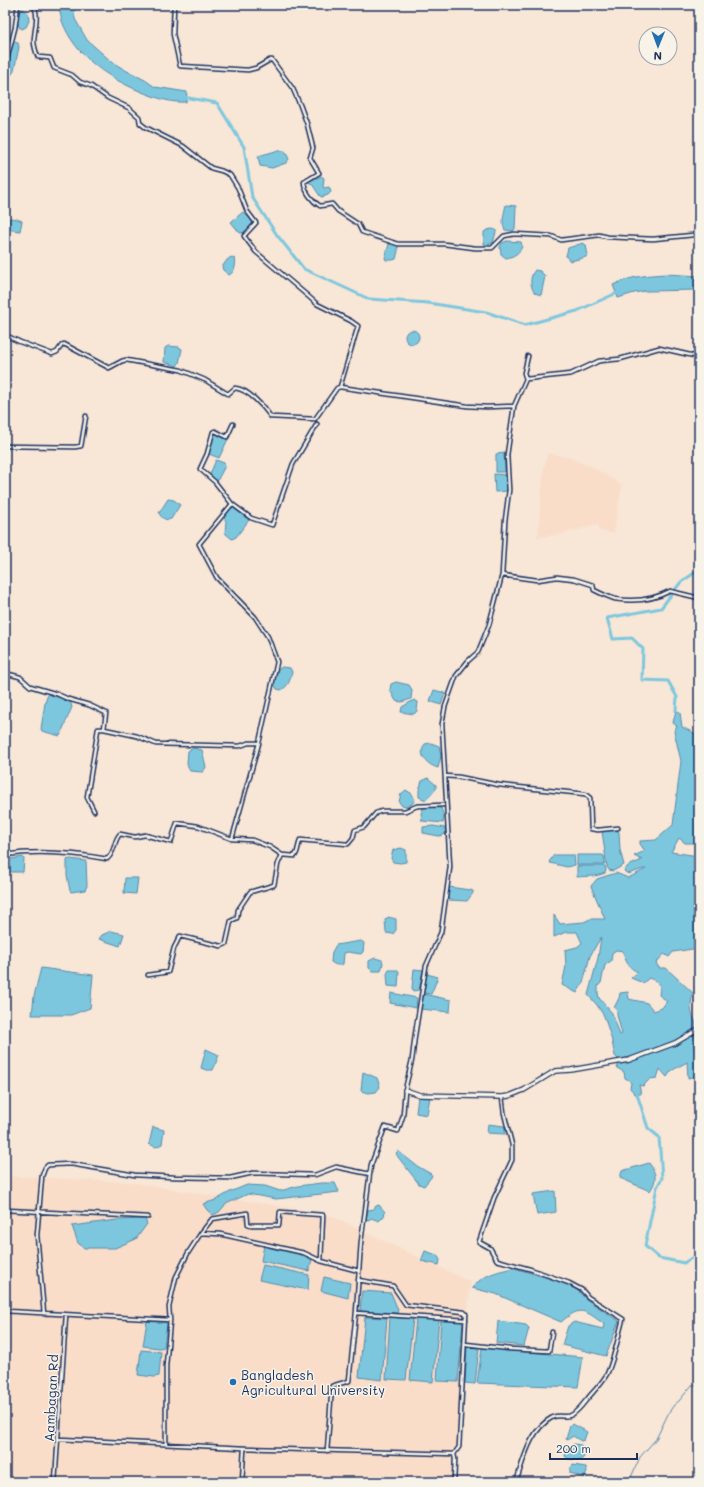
<svg xmlns="http://www.w3.org/2000/svg" width="704" height="1487" font-family="Mali,sans-serif">
<style>
.built{fill:#f9ddc9}
.water{fill:#7dc7de;stroke:#568aab;fill-rule:evenodd}
.lines{fill:none;stroke-linecap:round;stroke-linejoin:round}
.stream{stroke:#568aab;stroke-width:1}
.canal{stroke:#7dc7de;stroke-width:3}
.minor-casing{stroke:#1b2f5e;stroke-width:5.5}
.tertiary-casing{stroke:#1b2f5e;stroke-width:6}
.minor{stroke:#f7f3e8;stroke-width:2.5}
.tertiary{stroke:#f7f3e8;stroke-width:3.5}
.poi-dot{fill:#1f6fb2;stroke:#f7f3e8;stroke-width:1.5}
.labels{text-anchor:middle;stroke-width:3;stroke-linejoin:round;paint-order:stroke}
.poi-label{font-size:13px;fill:#1b2f5e;stroke:#f7f3e8;text-anchor:start}
.street-label{font-size:13px;fill:#1b2f5e;stroke:#f7f3e8}
</style>
<rect width="100%" height="100%" fill="#f8e6d6"/>
<filter id="ink" filterUnits="userSpaceOnUse"><feTurbulence type="fractalNoise" baseFrequency=".025" numOctaves="2"/><feDisplacementMap in="SourceGraphic" scale="8" xChannelSelector="R" yChannelSelector="G"/><feConvolveMatrix kernelMatrix="1 2 1 2 8 2 1 2 1" color-interpolation-filters="sRGB"/></filter>
<g filter="url(#ink)">
<path class="built" d="M548 453 567 457 592 467 622 485 617 513 614 533 600 531 598 524 562 534 538 537 542 488 544 467Z
M5 1176 128 1182 327 1214 470 1282 454 1482H5Z"/>
<path class="water" d="M59 5H73L75 19 87 40 112 62 127 71 145 80 155 87 187 92 186 102C172 103 160 99 147 94 113 81 79 60 64 26 61 20 60 12 59 5Z
M23 9 28 13 29 21 26 27 22 29 19 27 17 17 20 10Z
M13 42 18 43 19 47 14 71 12 74H10L8 73V61Z
M276 151H285L289 159 286 163 272 168 260 166 258 156Z
M321 176 324 178 323 187 324 188 329 187 331 192 328 195 322 197 320 196 312 184 308 182Z
M506 205 516 206 515 229 513 231 505 230C501 223 504 213 506 205Z
M243 212 251 219 253 224 245 232 240 233 231 222Z
M10 218 17 219 22 221 20 231 12 230 8 228 9 220Z
M492 229 496 230V232L493 243 486 245 484 244V232L487 230Z
M507 241 521 242 522 246C520 253 513 257 506 258L501 254 500 247 502 243Z
M392 243 398 245V251L396 259 393 260H386L385 258 389 244Z
M583 243 586 245 588 256 583 258 570 261 566 256 568 248Z
M231 257 235 259C237 264 234 273 229 275L223 270 222 267 227 260Z
M535 270 540 271 545 276 541 295 535 293C530 287 529 277 535 270Z
M667 274 699 276V290L645 291 634 293 618 298 613 285C631 276 648 275 667 274Z
M405 337a7 7 0 1 1 14 0a7 7 0 1 1-14 0Z
M168 346 179 347 182 349 179 363 177 366 164 362 165 348Z
M214 433 228 439 219 458 209 454Z
M504 453 505 472H496V454Z
M216 460 224 463 225 466 217 481 213 479 210 474Z
M494 474 506 475 507 491 495 492Z
M168 499 174 500 180 505 171 519C166 521 161 518 159 513Z
M231 506 249 520 236 537 232 539 225 533 226 521 223 516Z
M282 667 290 668 292 672C290 680 289 686 281 690L277 689 274 684 277 670Z
M396 682 409 685 412 690 411 699 402 702 396 701 390 690 391 684Z
M434 690 445 693 441 705 430 701Z
M48 694 70 701 72 707 60 736 42 731 41 729 45 703Z
M414 700 418 702 417 711 414 714 401 712 402 707Z
M676 710 680 713 682 727 696 734 699 738V843H685L679 838 671 852 699 856V948L673 952 669 957 664 954 656 963 659 968H666L693 993C689 1011 691 1012 698 1028 700 1032 699 1039 699 1044L693 1042 697 1062 696 1076 688 1078 687 1062 671 1071 667 1077 660 1069 657 1078 650 1079 643 1086 639 1085 641 1094H635L630 1088 631 1083 629 1080 625 1078 624 1072 617 1068 620 1061 615 1056 611 1037 604 1016 597 1005 588 995 598 958 601 937 590 956 583 983 577 993 562 985 566 966 565 950 577 947 582 943 577 932H566L554 937V915L560 924 584 922 590 919H605L591 886 597 879 616 873 628 878 646 869H643L628 874 624 871 628 866 642 860 634 856 645 851 640 844V841L656 840 673 825 681 761 674 731 677 726 673 723ZM616 950 623 951C625 960 628 968 638 972L631 978 643 983 649 978C660 983 661 982 659 995L667 1001 662 1008 654 1011 647 1003 629 999 628 992 620 993 619 998 614 1008 617 1011V1015L622 1034 620 1035 612 1013 599 998 598 993V986L601 983 605 965 611 961 612 953Z
M431 743 439 746 441 756 438 768C428 765 417 756 425 744Z
M193 748 202 750 206 767 203 772 190 771 187 764 188 751Z
M428 778 436 785V789L426 800 419 797V790L422 781Z
M406 790 412 794 415 800 412 804 406 807 402 806 399 802 401 794Z
M424 807 441 808 444 816 443 823 422 821 421 813Z
M433 826 445 828 446 834 439 836 423 833V827Z
M611 830 618 831 619 832 620 850 624 865 613 871 609 870 607 867 602 831Z
M401 848 406 850V862L400 863 393 862 391 858 393 850Z
M554 855H574L575 865 567 867 550 863 549 862Z
M577 855H602L604 856 605 864 603 865H577Z
M23 857 24 859 23 872H5V860Z
M70 859 86 861 87 886 85 890 71 892 70 891 67 875V860Z
M577 866H605L606 870 605 873C596 877 587 876 577 877Z
M125 878H138L136 894 124 893Z
M449 887 470 890 473 891V893L467 901 449 900 448 898Z
M388 917 396 919V930L393 934 386 933 385 920Z
M111 931 124 934 120 946 99 939 102 935Z
M361 941 364 943 363 952 361 954 348 952 344 953 343 964C338 966 335 965 331 962L332 952 336 945Z
M375 958 382 960 383 963 381 971H372L369 968V961Z
M41 968 93 975 90 1008 71 1015H32L34 996Z
M414 969 423 970 419 990 413 991 412 988Z
M389 970H398L399 972 398 987 388 986 387 974Z
M427 974 438 977 431 994 423 993Z
M391 993 417 998 416 1008 390 1003Z
M423 994 451 1000 450 1012 420 1009Z
M206 1049 219 1055 213 1070H206L201 1068Z
M363 1072 377 1078 380 1087 376 1092 368 1093 361 1091Z
M418 1096H430L427 1115 416 1113Z
M488 1124 504 1126 505 1129V1134L487 1133Z
M153 1127 164 1130 162 1144 156 1147 149 1144Z
M398 1151 417 1166 431 1174 432 1176 424 1186 419 1184 398 1157 396 1153Z
M649 1163C657 1174 657 1180 650 1191L620 1178 622 1171Z
M321 1183H335L339 1192 276 1199 248 1194 226 1204 219 1212 213 1215 207 1210 203 1204 216 1200 230 1192 247 1185 265 1186 280 1191 298 1186Z
M555 1191 556 1212 537 1215 533 1194Z
M379 1205 385 1212 384 1216 379 1221 371 1218 369 1220 366 1219 368 1210 374 1209 376 1206Z
M145 1219 147 1224 136 1239 115 1248H84L78 1243 72 1226 117 1220Z
M264 1245 303 1254 312 1259 309 1271 261 1261Z
M425 1251 437 1255 440 1260 439 1265 421 1261Z
M263 1265 309 1275 308 1290 259 1280Z
M514 1268 551 1279 575 1288 586 1299 619 1321 606 1356 562 1345 568 1326 574 1322 603 1329 604 1324C584 1310 581 1305 561 1322L496 1294 472 1288C482 1275 498 1271 514 1268Z
M324 1277 350 1283 348 1298 321 1291Z
M362 1291 391 1293 398 1310 397 1313 360 1311Z
M365 1317 387 1318 382 1380 359 1377Z
M390 1317 413 1319 406 1380 386 1379Z
M416 1319H439L433 1382 410 1380Z
M441 1320 463 1321 458 1382 437 1381Z
M147 1321 167 1323 164 1347 159 1348 143 1346Z
M498 1321 526 1325 529 1328 524 1346 496 1343Z
M467 1347 479 1348 475 1384 465 1383Z
M482 1348 583 1357 578 1387 477 1383Z
M141 1350 161 1352 159 1376 154 1377 138 1375Z
M573 1424C576 1426 586 1431 587 1432L584 1440 581 1441 573 1436 567 1440 566 1439 570 1426Z
M574 1444 581 1445 584 1449V1457L581 1460 568 1459 565 1456 566 1449Z
M573 1465 586 1467 587 1472 585 1477H582L570 1473V1469Z"/>
<g class="lines">
<path class="stream" d="M629 1482 640 1457 656 1439 669 1412 674 1405 679 1401 692 1385H699"/>
<path class="canal" d="M73 16 74 5
M183 97 217 103 244 147 252 197 277 235 304 269 369 299 428 303 486 312 525 325 577 311 619 292
M699 517 698 522 699 525
M676 710 677 697 668 681 642 680 643 649 632 638 613 639 607 618 661 608 681 582 699 570
M637 1094 648 1128 659 1137 662 1178 657 1187 645 1246 659 1258 684 1263 699 1253"/>
<g class="minor-casing">
<path id="minor" d="M33 5C40 14 34 30 34 41 34 46 36 52 38 57L50 58 54 68 72 75 80 82 91 86 108 98 129 108 139 117 140 123 145 127 183 146 211 168 222 171 230 175 238 188 247 211 256 223 244 236 256 252 309 297 317 304 351 321 358 326 340 387
M174 5 173 34 180 66 248 70 256 68 270 60H272L293 89 300 105 307 124 313 148 310 158 319 173 304 182C305 192 312 201 320 206L332 204 338 211 358 224 362 232 398 244H444L475 248H492L504 236 514 234 551 236 561 240 599 235 608 237 653 239 693 235 699 232
M5 67 15 28 18 5
M5 335 20 342 52 354 57 352 62 345 64 344 109 368 122 361 126 360 181 370 205 380 228 394 235 388C248 389 264 407 271 417L315 419 337 388 340 387 467 406 487 407 514 406
M526 379 524 373 528 356
M5 446 75 447 81 446 86 416
M232 504 215 482 200 469 207 454 213 432 215 431 227 437 233 424
M502 575 505 521 509 490 507 455 514 406 526 379 571 374 599 361 620 359 659 348 699 357
M5 673 20 677 30 686 57 694 68 699 89 705 106 713 104 729 137 736 156 744 240 746 248 743H259L232 839
M259 743 277 662 268 637 255 617 217 578 199 544 232 504 251 518 272 525 293 464 317 424
M445 776 459 777 499 785 585 794 590 798 591 829 598 830 618 828
M94 811 87 797 98 729H104
M5 855C39 850 73 853 107 859 116 852 113 841 120 834L135 837 145 835 171 842 177 823 198 826 232 839 252 840 270 847 282 855 295 856 297 852 300 840 348 844 353 838 355 830 364 827 376 813 382 811H405L417 806 443 805
M148 975 168 972 174 948 180 936 221 946 226 944 231 921 237 918 238 910 250 892 274 885 278 864 282 855
M502 1097 504 1113 512 1145V1160L494 1198 479 1242 490 1248 497 1260 533 1270 569 1283 582 1290 588 1297 623 1319C618 1337 615 1357 607 1374 602 1383 594 1391 588 1398 583 1404 579 1410 573 1414 567 1419 560 1414 553 1417 530 1429 524 1459 516 1482
M5 1210 148 1217
M201 1233 212 1219 247 1213 248 1224 251 1225H279L280 1212 323 1215 321 1261
M358 1280 393 1286 406 1305 464 1312 466 1314 459 1447 454 1454
M5 1311 170 1320
M356 1313 466 1320
M44 1314 37 1235 42 1176 45 1168 48 1165 71 1164 135 1175 174 1177 230 1178 253 1173 315 1175 336 1167 370 1174
M465 1344 510 1349 549 1351 552 1332
M59 1439 244 1448 454 1454 455 1459 454 1482
M166 1444V1366L170 1320 169 1307 176 1277 188 1253 201 1233 220 1234 304 1253 321 1261 359 1271
M327 1451 332 1386 349 1381 356 1313 361 1242 367 1196 371 1165 385 1127 398 1131 403 1116 405 1090 412 1060 415 1035 426 966 441 932 450 867 442 724 445 707 456 676 468 661 478 652 489 625 502 575 537 580 557 577 574 579 593 585 594 590C600 593 608 597 615 599 634 602 653 600 670 591L699 598
M55 1482 66 1315
M242 1482 244 1449"/>
</g>
<g class="tertiary-casing">
<path id="tertiary" d="M405 1090 420 1095 502 1097 509 1096 524 1090 555 1071 571 1070 629 1060 675 1043 699 1029"/>
</g>
<use href="#minor" class="minor"/>
<use href="#tertiary" class="tertiary"/>
</g>
</g>
<circle class="poi-dot" cx="233" cy="1382" r="4"/>
<g class="labels">
<g class="poi-label">
<text x="241" y="1380">Bangladesh<tspan x="241" dy="15">Agricultural University</tspan></text>
</g>
<g class="street-label">
<text transform="translate(51 1398) rotate(-87)" y="5">Aambagan Rd</text>
</g>
</g>
<rect width="704" height="1487" fill="none" stroke="#f7f3e8" stroke-width="20"/>
<rect x="10" y="10" width="684" height="1467" fill="none" stroke="#1b2f5e" stroke-width="1.5" filter="url(#ink)"/>
<g transform="translate(658 46) rotate(181)"><circle r="19" fill="#f7f3e8" stroke="#9fa5b1"/>
<path d="M0-3L7 15L0 10L-7 15Z" fill="#1f6fb2"/>
<text y="-6" font-size="11" font-weight="bold" text-anchor="middle" fill="#1b2f5e">N</text>
</g>
<path d="M550 1453v6h87v-6" fill="none" stroke="#1b2f5e" stroke-width="2"/>
<text x="556" y="1453" font-size="12" fill="#1b2f5e" stroke="#f7f3e8" stroke-width="3" paint-order="stroke">200 m</text>
</svg>
